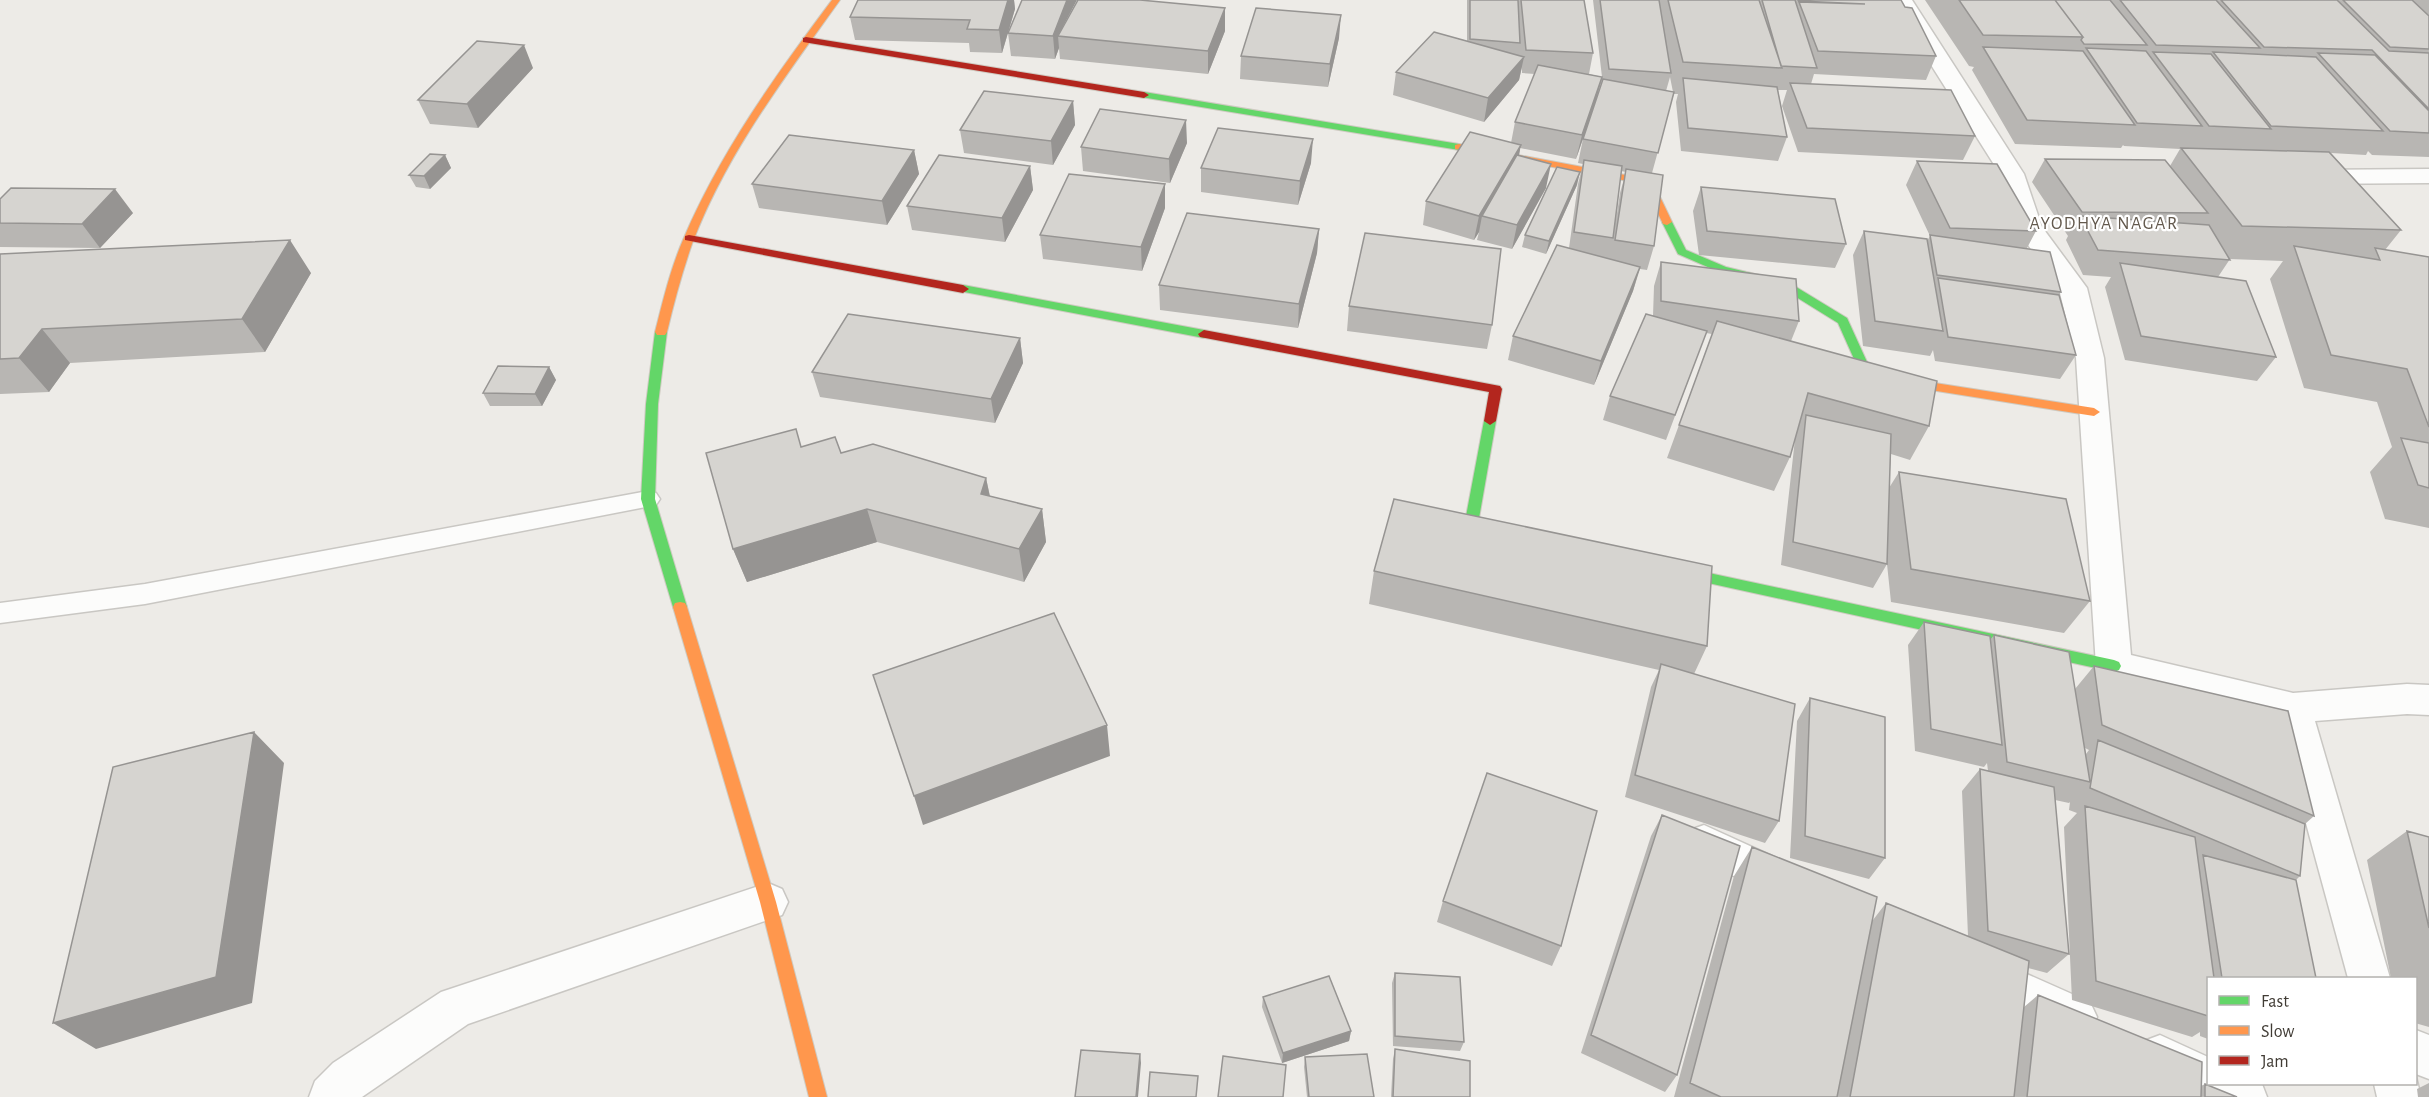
<svg xmlns="http://www.w3.org/2000/svg" width="2429" height="1097" font-family="'Alegreya Sans',sans-serif">
<style>
.lines{fill:none;stroke-linecap:round;stroke-linejoin:round}
.lane-casing{stroke:#c9c7c3;stroke-width:3}
.street-casing{stroke:#c9c7c3;stroke-width:3}
.fast-casing{stroke:#cecac1;stroke-width:2}
.slow-casing{stroke:#cecac1;stroke-width:2}
.jam-casing{stroke:#cecac1;stroke-width:2}
.lane{fill:#fcfcfb;fill-rule:evenodd}
.street{fill:#fcfcfb;fill-rule:evenodd}
.fast{fill:#63d668;fill-rule:evenodd}
.slow{fill:#ff974d;fill-rule:evenodd}
.jam{fill:#b3261e;fill-rule:evenodd}
.wall{fill:#b8b6b3;fill-rule:evenodd}
.shaded-wall{fill:#969492}
.building{fill:#d6d4d0;stroke:#969492;stroke-width:1.5}
.labels{text-anchor:middle;stroke-width:4.5;stroke-linejoin:round;paint-order:stroke}
.far-neighbourhood-label{font-size:18px;letter-spacing:1.5px;fill:#63594d;stroke:#fff}
</style>
<rect width="100%" height="100%" fill="#edebe7"/>
<g class="lines">
<g class="lane-casing">
<path id="lane" d="M648 491 656 493 660 499 656 505 145 604 0 623V603L145 584Z"/>
</g>
<g class="street-casing">
<path id="street" d="M1890 0H1912L2024 174 2042 227 2087 288 2104 358 2131 655 2293 693 2407 684 2429 685V715L2407 714 2315 721 2390 978H2348L2278 720 2101 676 2096 666 2076 358 2059 289 2016 228 2000 174Z
M2429 169V183L2308 184 2299 182 2296 177 2299 172 2308 170Z
M1704 825 1798 868 1804 881 1798 894 1784 899 1690 856 1684 843 1690 830Z
M768 883 782 889 788 902 782 915 468 1024 362 1097H309L315 1081 333 1063 441 992Z
M1986 956 2090 1002 2097 1017 2090 1032 2075 1038 1971 990 1965 976 1971 962Z
M2416 1030 2429 1035V1079L2416 1074Z
M2160 1035 2208 1057V1084H2262L2267 1097H2195L2144 1073 2138 1057 2144 1041Z
M2416 1077 2421 1097H2377L2374 1084H2416Z"/>
</g>
<g class="fast-casing">
<path id="fast" d="M1144 92 1459 144 1464 147 1459 150 1141 97V93Z
M1667 219 1672 222 1686 250 1726 267 1788 282 1847 318 1872 373 1907 379 1909 382 1907 385 1903 386 1863 379 1838 323 1780 287 1719 272 1678 254 1662 222Z
M963 285 1204 330 1210 334 1204 338 959 291V287Z
M661 328 667 332 658 404 655 499 687 607 685 611H675L673 607 641 499 646 404 655 332Z
M1490 417 1496 421 1478 524 1507 530 1509 534 1502 539 1466 531 1464 527 1484 421Z
M1667 564 2114 660 2119 662 2121 666 2119 670 2114 672 1667 574 1662 573 1660 569 1662 565Z"/>
</g>
<g class="slow-casing">
<path id="slow" d="M832 0H840C785 77 726 154 692 244 682 273 674 302 667 332L665 335H657L655 332C663 301 670 270 683 240 720 153 775 76 832 0Z
M1459 144 1652 180 1672 222 1667 225 1663 224 1644 184 1455 149V145Z
M1903 378 2094 408 2100 412 2094 416 1899 385 1897 382 1899 379Z
M680 602 685 603 687 607 776 902 827 1097H809L760 902 673 607 675 603Z"/>
</g>
<g class="jam-casing">
<path id="jam" d="M806 37 1144 92 1149 95 1144 98 803 42V38Z
M689 235 963 285 969 289 963 293 685 240V236Z
M1204 330 1500 386 1502 389 1496 421 1490 425 1484 421 1489 392 1200 337 1198 334Z"/>
</g>
<use href="#lane" class="lane"/>
<use href="#street" class="street"/>
<use href="#fast" class="fast"/>
<use href="#slow" class="slow"/>
<use href="#jam" class="jam"/>
</g>
<path class="wall" d="M858 0H1014L1015 9 1002 53 970 52 969 43 855 40 850 17Z
M1467 0H1584L1593 53 1589 74 1602 77 1593 0H1901L1905 7 1936 56 1926 80 1814 74 1811 84 1975 136 1963 160 1798 152 1782 106 1787 90H1778L1787 137 1778 161 1681 151 1676 102 1678 94H1674V93L1652 173 1654 246 1647 270 1640 269 1633 291 1594 385 1508 360 1513 336 1569 248 1578 184 1583 164 1578 163 1583 139 1595 105 1576 159 1520 148 1519 156 1546 188 1512 249 1477 240 1479 232 1474 240 1423 225 1426 201 1511 143 1515 122 1535 74 1522 73V67L1519 80 1484 122 1393 95 1396 72 1467 41ZM1670 77 1673 92 1666 91ZM1602 78V82L1596 100ZM1621 171 1626 172 1620 193 1616 220Z
M1925 0H2429V157L2372 155 2368 151 2366 155 2331 153 2401 230 2385 250 2429 257V528L2385 519 2370 472 2392 447 2377 402 2304 388 2270 279 2283 261 2230 259 2218 277 2276 357 2257 381 2125 360 2105 287 2111 277 2083 275 2066 240 2068 236 2032 182 2045 159 2170 166 2180 149 2124 146 2123 145 2121 148 2015 144 1972 70 1974 67 1969 66Z
M1225 8V31L1208 74 1060 59 1059 48 1055 59 1011 56 1008 33Z
M1339 38 1328 87 1240 79 1241 56Z
M533 68 478 128 430 124 418 100Z
M1073 101 1075 125 1053 165 964 153 960 130Z
M1187 143 1170 183 1083 171 1081 147Z
M914 150 919 174 887 225 759 208 752 184Z
M445 155 451 168 430 189 416 187 409 175Z
M1917 161 2036 231 2027 248 2061 292 2059 295 2076 355 2060 379 1935 361 1933 350 1930 356 1863 346 1853 255 1864 231 1927 241 1930 236 1906 185Z
M1311 163 1298 205 1201 192V168Z
M1030 166 1033 190 1005 242 912 230 907 206Z
M1165 184V208L1142 271 1043 259 1040 235Z
M1577 185 1546 254 1522 247 1525 235Z
M1701 187 1846 244 1835 268 1699 255 1693 211Z
M0 199 133 213 100 248 0 247Z
M1319 229 1317 253 1298 328 1160 310 1159 285Z
M0 254 311 273 265 352 70 363 49 392 0 394Z
M1661 262 1799 321 1791 341 1929 426 1910 460 1891 454 1889 488 1899 472 2090 601 2064 633 1891 602 1887 564 1873 588 1781 565 1795 439 1790 457 1774 491 1667 458 1712 334 1706 333 1666 440 1603 420 1610 396 1653 316 1654 286Z
M1349 306 1492 325 1487 349 1347 331Z
M1020 338 1023 363 995 423 820 397 812 372Z
M549 367 556 380 542 406H490L483 393Z
M802 446 986 478 990 496 1042 509 1046 542 1024 582 877 542 747 582 733 549Z
M1374 571 1707 646 1694 674 1779 821 1765 843 1625 797 1651 687 1659 670 1369 604Z
M1924 622 1990 640 1994 635 2075 689 2094 666 2314 816 2305 824 2300 876 2296 880 2316 978H2208V1039L2200 1036V1032L2192 1037 2072 1000 2064 827 2077 813 2069 810 2070 802 2069 803 2055 800 2069 954 2047 973 2028 968 2024 1007 2038 995 2201 1086 2205 1084 2237 1097H1674L1734 876 1752 847 1873 920 1886 903 1968 936 1962 791 1980 769 1988 771 1987 763 1984 767 1915 751 1908 645ZM2085 748 2089 750 2086 754Z
M1810 698 1885 858 1869 879 1790 858 1797 721Z
M1662 815 1677 1075 1665 1092 1581 1053 1651 836Z
M2407 831 2429 837V1027L2415 1023V978H2391L2367 860Z
M1443 901 1561 946 1552 966 1437 922Z
M1395 973 1464 1042 1460 1051 1393 1046 1392 983Z
M1263 997 1351 1031 1349 1041 1282 1063 1262 1007Z
M1395 1049 1470 1097H1391L1393 1059Z
M1305 1057 1374 1097H1307L1304 1067Z
M2429 1083V1097H2418L2417 1089Z"/>
<path class="shaded-wall" d="M1008 0H1014L1015 9 1002 53 999 30Z
M1067 0H1077L1058 36 1059 48 1055 59 1053 36Z
M1225 8V31L1208 74V51Z
M1341 15 1339 38 1328 87 1330 64Z
M524 45 533 68 478 128 467 104Z
M1524 57 1519 80 1484 122 1488 98Z
M1602 77 1596 100 1576 159 1582 135Z
M1073 101 1075 125 1053 165 1051 141Z
M1186 120 1187 143 1170 183 1169 159Z
M1313 139 1311 163 1298 205 1300 181Z
M1521 145 1516 169 1482 216 1479 232 1474 240 1479 216Z
M914 150 919 174 887 225 882 201Z
M445 155 451 168 430 189 424 176Z
M1551 164 1546 188 1512 249 1517 225Z
M1030 166 1033 190 1005 242 1002 218Z
M1580 172 1577 185 1546 254 1549 241Z
M1165 184V208L1142 271 1141 247Z
M115 189 133 213 100 248 82 224Z
M1319 229 1317 253 1298 328 1299 304Z
M290 240 311 273 265 352 242 319Z
M1640 267 1633 291 1594 385 1601 361Z
M42 329 70 363 49 392 19 358Z
M1020 338 1023 363 995 423 991 399Z
M549 367 556 380 542 406 535 394Z
M986 478 993 512 981 494Z
M867 509 877 542 747 582 733 549Z
M1042 509 1046 542 1024 582 1019 549Z
M1107 725 1110 756 923 825 914 796Z
M254 732 284 763 252 1003 96 1049 53 1023Z
M1351 1031 1349 1041 1282 1063 1283 1053Z
M1140 1054 1141 1063 1138 1097H1136Z"/>
<path class="building" d="M858 0H1008L999 30 967 29 970 20 850 17Z
M1022 0H1067L1053 36 1008 33Z
M1078 0H1140L1225 8 1208 51 1058 36Z
M1470 0H1518L1520 43 1470 39Z
M1521 0H1584L1593 53 1526 50Z
M1600 0H1659L1671 73 1609 69Z
M1668 0H1759L1782 68 1683 62Z
M1762 0H1795L1817 68 1781 66Z
M1798 0H1901L1905 7 1912 8 1936 56 1818 51 1799 2 1865 4 1799 1Z
M1959 0H2055L2083 37 1983 35Z
M2055 0H2110L2147 45 2084 44 2081 40 2083 37Z
M2120 0H2216L2260 48 2156 45Z
M2221 0H2337L2389 51 2429 53V109L2372 50 2264 47Z
M2343 0H2412L2429 16V49L2390 47Z
M1256 8 1341 15 1330 64 1241 56Z
M1434 32 1524 57 1488 98 1396 72Z
M477 41 524 45 467 104 418 100Z
M1983 47 2083 51 2135 125 2027 120Z
M2086 48 2146 51 2202 126 2137 123Z
M2153 52 2211 54 2271 129 2209 126Z
M2213 52 2316 57 2383 131 2271 126Z
M2318 53 2375 55 2429 111V133L2390 131Z
M1538 65 1602 77 1582 135 1515 122Z
M1683 78 1777 87 1787 137 1688 128Z
M1603 79 1674 92 1658 153 1583 139Z
M1790 83 1951 90 1975 136 1807 128Z
M984 91 1073 101 1051 141 960 130Z
M1100 109 1186 120 1169 159 1081 147Z
M1218 128 1313 139 1300 181 1201 168Z
M1470 132 1521 145 1479 216 1426 201Z
M789 135 914 150 882 201 752 184Z
M2181 148 2329 152 2401 230 2242 226Z
M430 154 445 155 424 176 409 175Z
M939 155 1030 166 1002 218 907 206Z
M1517 155 1551 164 1517 225 1482 216Z
M2045 159 2165 160 2208 213 2082 212Z
M1584 160 1622 166 1613 238 1574 232Z
M1917 161 1997 164 2036 231 1950 228Z
M1557 167 1580 172 1549 241 1525 235Z
M1626 169 1663 175 1654 246 1615 240Z
M1069 174 1165 184 1141 247 1040 235Z
M1701 187 1835 199 1846 244 1707 231Z
M11 188 115 189 82 224 0 223V199Z
M1187 213 1319 229 1299 304 1159 285Z
M2080 216 2209 225 2230 260 2098 250Z
M1864 231 1927 239 1943 331 1875 321Z
M1365 233 1501 249 1492 325 1349 306Z
M1930 235 2050 252 2061 292 1937 275Z
M290 240 242 319 42 329 19 358 0 359V254Z
M1557 245 1640 267 1601 361 1513 336Z
M2294 246 2380 260 2375 248 2429 257V427L2407 369 2331 355Z
M1661 262 1796 279 1799 321 1661 301Z
M2120 263 2246 281 2276 357 2141 336Z
M1938 278 2059 295 2076 355 1948 337Z
M848 314 1020 338 991 399 812 372Z
M1646 314 1707 331 1675 415 1610 396Z
M1717 321 1937 381 1929 426 1808 393 1790 457 1679 425Z
M498 366 549 367 535 394 483 393Z
M1806 415 1891 434 1887 564 1793 542Z
M796 429 801 447 835 437 841 453 873 444 986 478 981 494 1042 509 1019 549 867 509 733 549 706 453Z
M2401 438 2429 443V488L2418 485Z
M1899 472 2066 499 2090 601 1911 569Z
M1394 499 1712 566 1707 646 1374 571Z
M1054 613 1107 725 914 796 873 675Z
M1924 622 1990 636 2002 745 1931 729Z
M1994 635 2069 652 2090 782 2007 762Z
M1661 664 1795 704 1779 821 1635 775Z
M2094 666 2288 711 2314 816 2102 725Z
M1810 698 1885 717V858L1805 836Z
M254 732 216 977 53 1023 113 767Z
M2098 740 2305 824 2300 876 2090 788Z
M1980 769 2054 787 2069 954 1988 931Z
M1487 773 1597 811 1561 946 1443 901Z
M2085 806 2195 837 2214 978H2208V1016L2096 981Z
M1662 815 1740 846 1677 1075 1591 1035Z
M2407 831 2429 837V928Z
M1752 847 1877 897 1837 1097H1721L1690 1083Z
M2203 855 2296 880 2316 978H2222Z
M1886 903 2029 961 2014 1097H1850Z
M1395 973 1460 977 1464 1042 1395 1036Z
M1329 976 1351 1031 1283 1053 1263 997Z
M2038 995 2202 1062 2201 1097H2027Z
M1395 1049 1470 1061V1097H1393Z
M1081 1050 1140 1054 1136 1097H1075Z
M1367 1054 1374 1097H1309L1305 1057Z
M1223 1056 1286 1065 1283 1097H1218Z
M1150 1072 1198 1076 1196 1097H1148Z
M2205 1084 2237 1097H2205Z"/>
<g class="labels">
<g class="far-neighbourhood-label">
<text x="2104" y="229">AYODHYA NAGAR</text>
</g>
</g>
<rect x="2207" y="977" width="210" height="108" fill="#ffffff" stroke="#b3b1ae" stroke-width="1.5"/>
<rect x="2219" y="996" width="30" height="9" fill="#63d668" stroke="#b3b1ae" stroke-width="1.5"/>
<text x="2261" y="1007" font-size="18" fill="#413c35">Fast</text>
<rect x="2219" y="1026" width="30" height="9" fill="#ff974d" stroke="#b3b1ae" stroke-width="1.5"/>
<text x="2261" y="1037" font-size="18" fill="#413c35">Slow</text>
<rect x="2219" y="1056" width="30" height="9" fill="#b3261e" stroke="#b3b1ae" stroke-width="1.5"/>
<text x="2261" y="1067" font-size="18" fill="#413c35">Jam</text>
</svg>
